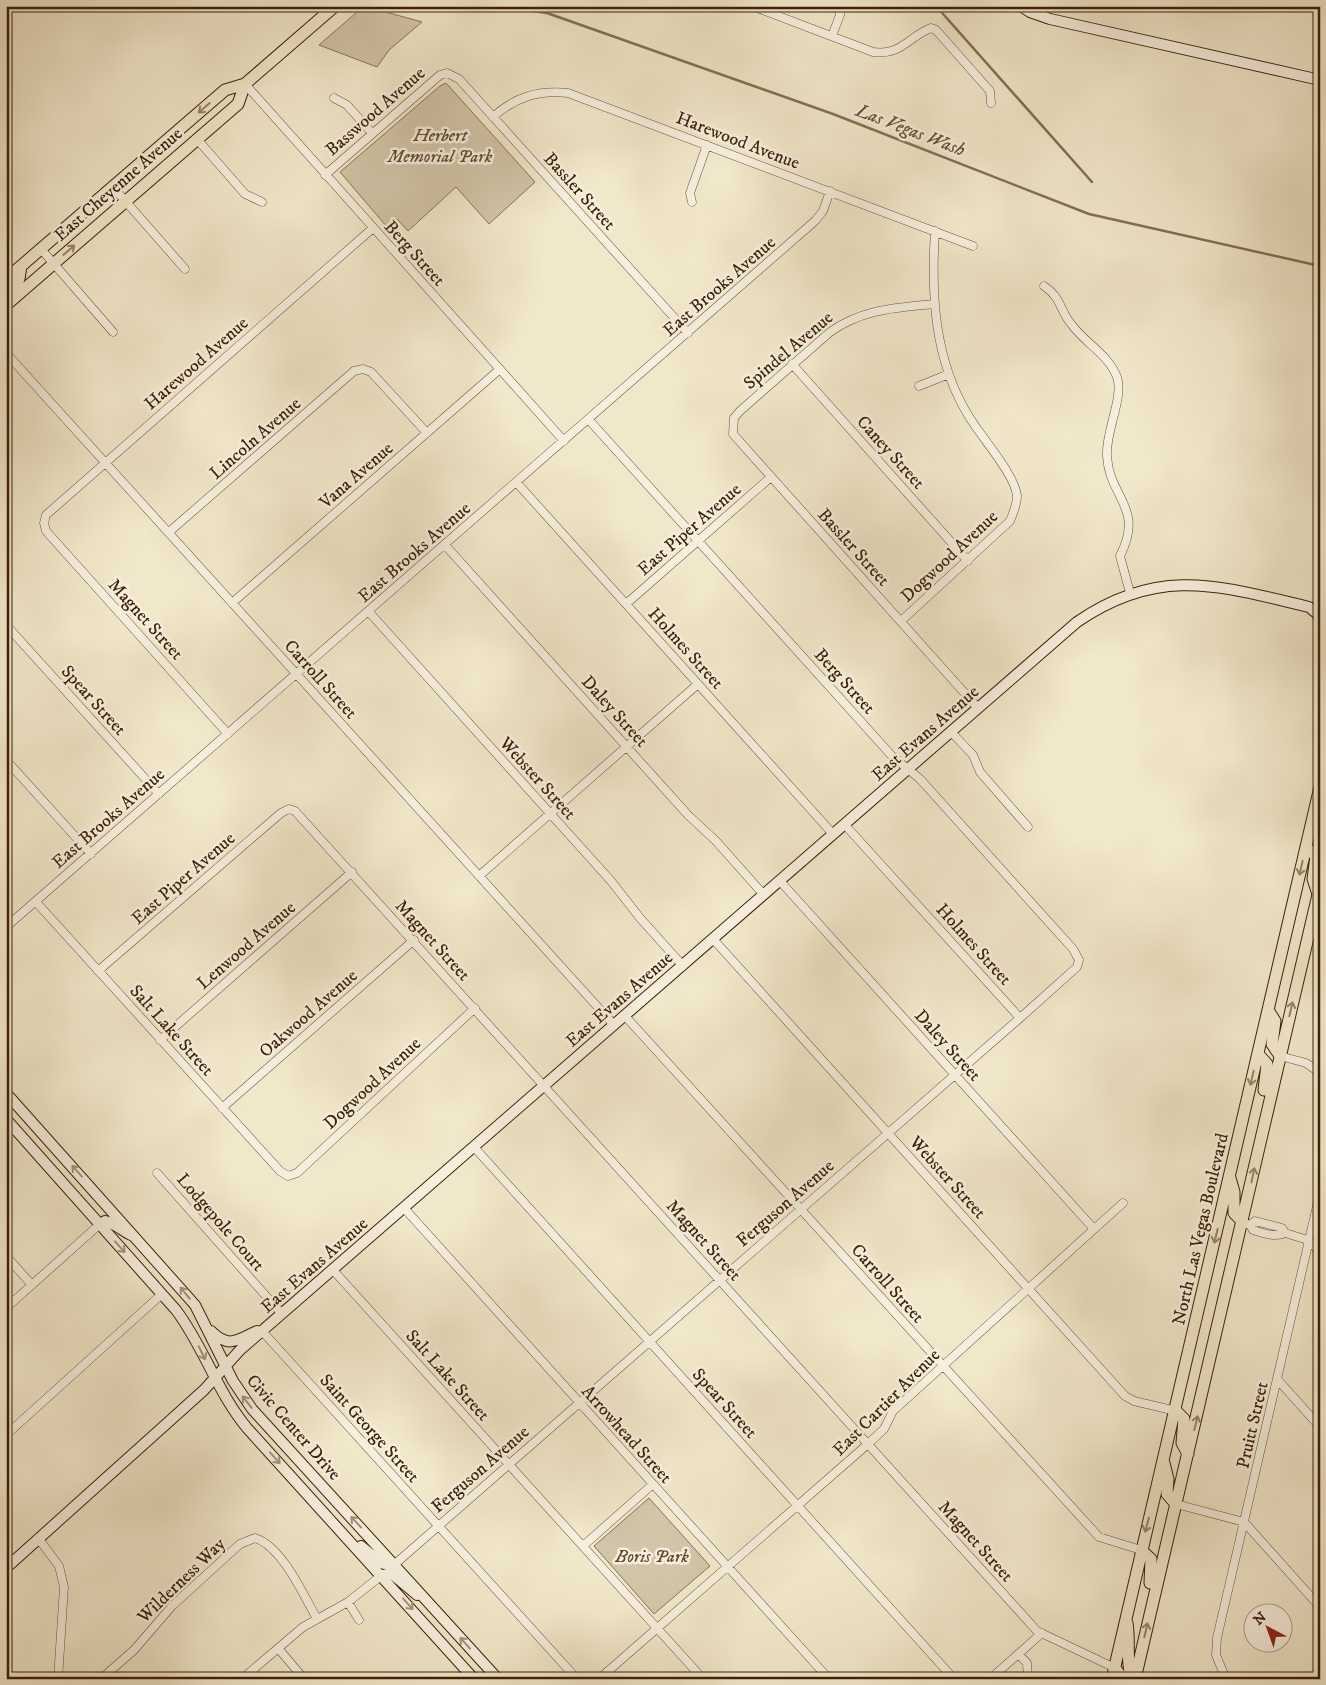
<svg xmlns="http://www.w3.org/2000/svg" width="1326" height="1685" font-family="'IM FELL DW Pica',serif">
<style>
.green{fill:#d2c5a9;stroke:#887259}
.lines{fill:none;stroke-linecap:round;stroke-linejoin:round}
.stream{stroke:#846f55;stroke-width:2.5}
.street-casing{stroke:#6a5239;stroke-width:9}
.secondary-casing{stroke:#3d2009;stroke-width:12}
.primary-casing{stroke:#3d2009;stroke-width:13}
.street{stroke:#f6efdd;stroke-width:8}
.secondary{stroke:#f6efdd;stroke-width:10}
.primary{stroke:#f1e7ca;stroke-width:11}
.oneway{stroke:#97846a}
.oneway2{stroke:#a3927e}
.labels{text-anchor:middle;stroke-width:5;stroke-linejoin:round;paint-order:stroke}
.street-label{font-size:18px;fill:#3d2009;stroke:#f6efdd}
.park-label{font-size:18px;font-style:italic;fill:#624931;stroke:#f6efdd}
.water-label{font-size:19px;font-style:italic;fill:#674e35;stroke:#f6efdd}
</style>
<rect width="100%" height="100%" fill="#f1e7ca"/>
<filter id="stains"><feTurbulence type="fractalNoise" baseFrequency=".004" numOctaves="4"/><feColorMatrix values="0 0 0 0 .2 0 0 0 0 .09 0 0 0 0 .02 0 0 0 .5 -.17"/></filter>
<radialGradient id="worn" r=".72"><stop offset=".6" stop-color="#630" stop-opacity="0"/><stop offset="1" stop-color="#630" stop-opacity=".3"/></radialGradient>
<path class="green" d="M364 6 422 22 389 50 377 67 319 45Z
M446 83 535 182 489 224 456 187 408 231 397 219 387 227 340 172 440 86Z
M649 1498 710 1566 654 1614 594 1546Z"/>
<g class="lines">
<path class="stream" d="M496 6 547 13 833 114 1089 214 1320 266
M936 6 1092 182"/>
<g class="street-casing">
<path id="street" d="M752 6 873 52C901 56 908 37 931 28L936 30 990 91 991 103
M832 36 840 15V6
M245 84 564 441
M334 98 347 105 372 133
M493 117C515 97 538 90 568 93L973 246
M197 139 245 194 262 202
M325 175 440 75 447 73 459 79 688 333
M113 187 185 269
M692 202 690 193 707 145
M41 249 113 332
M1044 286C1062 298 1059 310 1072 325 1086 344 1108 354 1117 377 1124 398 1105 432 1107 456 1109 498 1145 507 1120 556L1130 593
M934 304C894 308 863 309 830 332L740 411 734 418 733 434 978 708
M6 353 614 1025
M792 364 968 561
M919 386 949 374
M517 483 833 834
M169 532 354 371 363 369 371 372 427 433
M445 545 688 815 716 841 764 895
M232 603 500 369
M626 604 771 477
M369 612 611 881 640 918 683 966
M901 621 1010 521C1013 513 1017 505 1017 496 1015 474 980 436 968 415 934 359 931 294 935 231
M6 625 159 794
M951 732 973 755 980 772 1028 827
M228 734 46 531 44 523 46 515 373 228
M6 760 91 854
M845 825 1020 1018
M479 876 698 684
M780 881 1094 1229
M36 902 280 1171 288 1176 297 1173 475 1008
M6 927 815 221 823 211 830 191
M713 939 1125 1396 1134 1401 1176 1411
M98 971 281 813 289 809 295 811 1037 1631 1115 1668
M625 1016 1099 1537 1141 1550
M160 1040 352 872
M1280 1056 1306 1063 1320 1073
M222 1108 414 940
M474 1147 954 1679
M157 1173 282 1314
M404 1208 829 1679
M1247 1224 1250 1225 1253 1230C1263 1233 1275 1238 1285 1233
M1250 1225 1255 1221 1282 1228 1285 1233 1308 1240 1320 1252
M6 1256 32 1285
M333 1270 703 1679
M6 1308 100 1224
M262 1331 577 1679
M1278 1380 1320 1427
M6 1435 162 1294
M1176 1504 1244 1522 1320 1607
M38 1538 59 1566 64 1587 58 1679
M583 1546 653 1484
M395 1564 1020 1018 1077 967 1079 960 1073 949 920 779 892 756 589 420
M348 1602 359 1620
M278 1648 304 1679
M1018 1654 1027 1663 1028 1679
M101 1679 134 1650 172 1606 240 1544 255 1538C282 1546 304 1596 317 1619
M242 1679 303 1627 348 1602 382 1575
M599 1679 868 1444 884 1429 893 1411 1123 1203
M990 1679 1042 1633
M1226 1679 1216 1655 1217 1638 1320 1193"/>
</g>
<g class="secondary-casing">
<path id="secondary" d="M1021 6 1030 12 1050 19 1320 80
M6 1093 195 1305 233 1381 252 1409 498 1679
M6 1119 176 1310C204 1347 217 1392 247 1428L474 1679
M100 1224 105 1221C114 1223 123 1231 131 1235
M211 1331C229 1349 237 1340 257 1331
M361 1546 381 1563 391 1566 395 1564
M6 1568 204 1390 240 1350 1077 622C1160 565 1220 586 1309 607L1320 616
M382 1575 392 1574 417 1595"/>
</g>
<g class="primary-casing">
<path id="primary" d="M6 279 225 90 245 84 335 6
M6 292 19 279 21 266
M6 305 238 104 245 84
M1306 847 1316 856 1313 879 1318 894
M1268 1010 1275 1021 1272 1044 1280 1056
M1258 1054 1267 1064 1264 1090
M1230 1178 1234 1192V1213L1243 1222
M1176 1411 1184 1419 1182 1443 1188 1454
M1164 1463 1168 1479 1167 1494 1176 1504
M1141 1550 1151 1559 1150 1583
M1127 1623C1130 1641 1126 1659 1131 1676L1135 1678
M1115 1668 1123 1679
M1112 1679 1320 787
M1135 1679 1320 886"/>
</g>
<use href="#street" class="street"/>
<use href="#secondary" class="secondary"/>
<use href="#primary" class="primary"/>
</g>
<defs><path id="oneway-shaft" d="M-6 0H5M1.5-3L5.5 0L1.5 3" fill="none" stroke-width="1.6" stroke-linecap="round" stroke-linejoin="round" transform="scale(1.25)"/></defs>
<g class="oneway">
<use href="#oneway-shaft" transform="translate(204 108) rotate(139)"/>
<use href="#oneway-shaft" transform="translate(69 250) rotate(-41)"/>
<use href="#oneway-shaft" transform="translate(1301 868) rotate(103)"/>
<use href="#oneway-shaft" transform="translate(1291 1009) rotate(-77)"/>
<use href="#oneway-shaft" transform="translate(1252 1078) rotate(103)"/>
<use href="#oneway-shaft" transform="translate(1253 1175) rotate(-78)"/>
<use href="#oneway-shaft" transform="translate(1216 1236) rotate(103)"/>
<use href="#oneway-shaft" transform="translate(1196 1423) rotate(-76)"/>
<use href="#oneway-shaft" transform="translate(1147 1525) rotate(105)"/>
<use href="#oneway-shaft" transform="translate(1146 1630) rotate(-77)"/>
</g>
<g class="oneway2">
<use href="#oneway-shaft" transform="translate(77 1171) rotate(-132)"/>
<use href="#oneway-shaft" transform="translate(120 1247) rotate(48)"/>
<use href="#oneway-shaft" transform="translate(185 1293) rotate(-130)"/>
<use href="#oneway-shaft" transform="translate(202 1353) rotate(64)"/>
<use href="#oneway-shaft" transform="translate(247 1402) rotate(-128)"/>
<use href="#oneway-shaft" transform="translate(275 1458) rotate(48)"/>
<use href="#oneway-shaft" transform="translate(356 1522) rotate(-133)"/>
<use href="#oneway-shaft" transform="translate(408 1604) rotate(48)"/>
<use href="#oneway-shaft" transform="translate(465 1643) rotate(-132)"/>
</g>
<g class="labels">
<g class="street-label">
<text transform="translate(375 111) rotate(-41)" y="6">Basswood Avenue</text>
<text transform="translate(738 140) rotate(21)" y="6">Harewood Avenue</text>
<text transform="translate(118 184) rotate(-41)" y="6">East Cheyenne Avenue</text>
<text transform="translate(580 191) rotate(48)" y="6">Bassler Street</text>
<text transform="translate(415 253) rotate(48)" y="6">Berg Street</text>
<text transform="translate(719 286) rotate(-41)" y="6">East Brooks Avenue</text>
<text transform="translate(788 350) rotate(-40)" y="6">Spindel Avenue</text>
<text transform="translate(196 363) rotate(-41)" y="6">Harewood Avenue</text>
<text transform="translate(255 438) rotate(-41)" y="6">Lincoln Avenue</text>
<text transform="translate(891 452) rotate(48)" y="6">Caney Street</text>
<text transform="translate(356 475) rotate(-41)" y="6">Vana Avenue</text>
<text transform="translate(689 529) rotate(-41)" y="6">East Piper Avenue</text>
<text transform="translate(854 547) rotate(48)" y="6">Bassler Street</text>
<text transform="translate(414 552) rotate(-41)" y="6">East Brooks Avenue</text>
<text transform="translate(949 556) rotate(-43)" y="6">Dogwood Avenue</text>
<text transform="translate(146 619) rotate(48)" y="6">Magnet Street</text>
<text transform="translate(686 648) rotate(48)" y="6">Holmes Street</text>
<text transform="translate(321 679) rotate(48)" y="6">Carroll Street</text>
<text transform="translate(845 681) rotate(48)" y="6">Berg Street</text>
<text transform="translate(94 700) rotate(48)" y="6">Spear Street</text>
<text transform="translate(615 711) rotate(48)" y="6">Daley Street</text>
<text transform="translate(925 733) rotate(-41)" y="6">East Evans Avenue</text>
<text transform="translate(538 778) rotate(48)" y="6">Webster Street</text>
<text transform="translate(108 818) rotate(-41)" y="6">East Brooks Avenue</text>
<text transform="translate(183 878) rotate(-41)" y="6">East Piper Avenue</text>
<text transform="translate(433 940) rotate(48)" y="6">Magnet Street</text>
<text transform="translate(974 944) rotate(48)" y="6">Holmes Street</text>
<text transform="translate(246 945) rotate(-41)" y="6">Lenwood Avenue</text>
<text transform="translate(619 999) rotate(-41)" y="6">East Evans Avenue</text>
<text transform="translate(308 1013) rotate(-41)" y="6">Oakwood Avenue</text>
<text transform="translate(172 1030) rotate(48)" y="6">Salt Lake Street</text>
<text transform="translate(948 1045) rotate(48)" y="6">Daley Street</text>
<text transform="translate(372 1083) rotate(-43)" y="6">Dogwood Avenue</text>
<text transform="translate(948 1177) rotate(48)" y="6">Webster Street</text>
<text transform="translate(785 1203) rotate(-41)" y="6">Ferguson Avenue</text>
<text transform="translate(221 1222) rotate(49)" y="6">Lodgepole Court</text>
<text transform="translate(1200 1229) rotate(-77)" y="6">North Las Vegas Boulevard</text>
<text transform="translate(704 1240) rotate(48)" y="6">Magnet Street</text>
<text transform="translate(314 1265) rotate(-41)" y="6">East Evans Avenue</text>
<text transform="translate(888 1283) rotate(48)" y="6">Carroll Street</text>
<text transform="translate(448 1375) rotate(48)" y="6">Salt Lake Street</text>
<text transform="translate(886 1402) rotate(-45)" y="6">East Cartier Avenue</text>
<text transform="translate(725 1403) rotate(48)" y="6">Spear Street</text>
<text transform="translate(1252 1425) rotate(-77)" y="6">Pruitt Street</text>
<text transform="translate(294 1427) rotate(49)" y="6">Civic Center Drive</text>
<text transform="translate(370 1428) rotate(48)" y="6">Saint George Street</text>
<text transform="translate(627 1434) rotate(48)" y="6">Arrowhead Street</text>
<text transform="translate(480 1469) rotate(-41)" y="6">Ferguson Avenue</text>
<text transform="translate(976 1541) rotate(48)" y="6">Magnet Street</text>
<text transform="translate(181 1580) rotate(-44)" y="6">Wilderness Way</text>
</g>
<g class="park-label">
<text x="440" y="141">Herbert<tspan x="440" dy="21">Memorial Park</tspan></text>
<text x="652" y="1562">Boris Park</text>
</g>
<g class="water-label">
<text transform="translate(911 129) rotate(21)" y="7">Las Vegas Wash</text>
</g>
</g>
<rect width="1326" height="1685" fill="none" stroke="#f1e7ca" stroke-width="25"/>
<rect x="8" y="8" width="1311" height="1670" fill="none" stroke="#3d2009" stroke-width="2.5"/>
<rect x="12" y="12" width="1301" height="1660" fill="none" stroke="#3d2009"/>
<g transform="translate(1268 1628) rotate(319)"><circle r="24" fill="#f6efdd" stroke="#ac9c88"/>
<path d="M0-4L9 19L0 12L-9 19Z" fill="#8f2418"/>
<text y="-8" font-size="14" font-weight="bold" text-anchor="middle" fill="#3d2009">N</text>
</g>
<rect width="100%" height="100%" filter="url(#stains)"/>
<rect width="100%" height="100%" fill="url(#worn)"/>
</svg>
